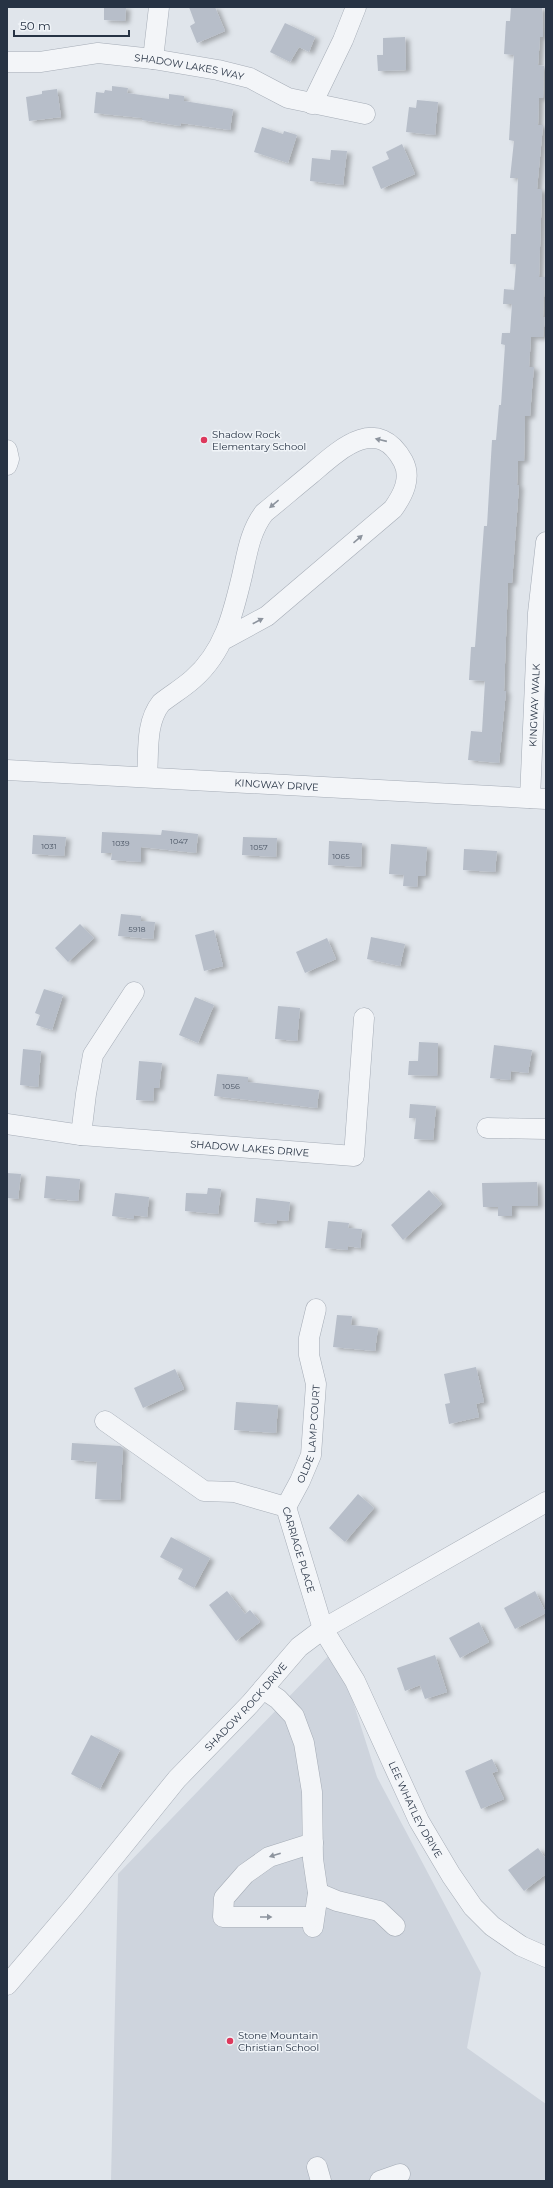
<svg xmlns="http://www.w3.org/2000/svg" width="553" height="2188" font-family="Montserrat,sans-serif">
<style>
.built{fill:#ced4dd}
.building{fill:#b7bec9;filter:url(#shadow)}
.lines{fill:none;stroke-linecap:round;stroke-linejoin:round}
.minor-casing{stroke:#a5acb6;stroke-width:21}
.minor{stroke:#f3f5f8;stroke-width:20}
.oneway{fill:#8d949e}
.poi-dot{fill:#dd385c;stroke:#f0f4f8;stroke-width:1.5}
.labels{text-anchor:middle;stroke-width:3;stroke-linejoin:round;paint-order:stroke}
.number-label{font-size:8px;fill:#4b5665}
.street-label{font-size:10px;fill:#273344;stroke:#f0f4f8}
.poi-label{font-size:10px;fill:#273344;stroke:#f0f4f8;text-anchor:start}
</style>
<defs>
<filter id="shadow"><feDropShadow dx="4.5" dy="2.5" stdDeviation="2" flood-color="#0004"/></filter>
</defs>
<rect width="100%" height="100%" fill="#e0e5eb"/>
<path class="built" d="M336 1648 377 1777 481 1973 467 2048 546 2104V2181H111L118 1874Z"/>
<path class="building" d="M104 7H126L125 21 104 20Z
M189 7H215L225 31 197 43 190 26 195 23Z
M511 7H542L543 37H540L538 65 544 66 543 98H539L538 125H543L537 189H542L539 277H545L543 317H545L543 337H531L529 367H534L532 389 530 416H525L524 461H518L517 485H519L512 583H508L504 691H506L499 763 468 760 471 731 482 732 485 681 469 680 471 647H475L484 526H487L492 440H496L499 405H501L505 345 501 344 502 333H510L512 304H503L504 289 514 290 516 264H510L511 234H516L518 178H510L514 141 509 140 514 55 504 54 506 21H510Z
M285 23 315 37 309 52 299 47 290 62 270 52Z
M405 37 406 70 378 71 377 55H383V38Z
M112 86 128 88 127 93 169 99V94L184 96V101L233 109 230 130 181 123 180 126 142 120V118L94 113 96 92 104 93 105 90 112 91Z
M57 89 61 117 29 121 26 97 42 94V91Z
M417 100 438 102 435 135 406 132 409 107 416 108Z
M262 127 283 134 284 131 297 135 288 163 254 152Z
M402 144 415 174 381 189 372 167 389 159 386 152Z
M331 150 347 151 343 185 310 181 312 158 330 160Z
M162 830 198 834 196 853 141 847V862L111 860 112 853H101L102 832 161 835Z
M33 835 66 837 64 856 32 854Z
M243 837 277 838 276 857 242 855Z
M329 841 362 843 361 867 328 865Z
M391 844 427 847 425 876H418L417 887 403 886 404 875 389 874Z
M464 849 497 851 495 872 463 870Z
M121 914 141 916V921L155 922 153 939 118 936Z
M80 924 94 938 68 962 55 948Z
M214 930 223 966 204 971 195 935Z
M371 937 405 944 400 966 367 959Z
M327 938 336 959 305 973 296 952Z
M44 989 63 995 52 1030 36 1025 40 1015 35 1013Z
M195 997 214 1005 198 1043 179 1035Z
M278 1006 300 1008 297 1041 275 1039Z
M419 1042 438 1043 437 1076 408 1075 409 1061H418Z
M494 1045 532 1050 528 1073 511 1071 510 1080 490 1078Z
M23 1049 41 1051 38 1087 20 1085Z
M139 1061 162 1063 159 1088H154L153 1101 136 1100Z
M217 1074 248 1077V1082L319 1090 317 1108 214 1096Z
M410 1104 436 1106 433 1140 414 1139 416 1118H409Z
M7 1173 21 1174 18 1199 7 1198Z
M46 1176 80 1179 78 1201 44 1198Z
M537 1182 538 1206H512V1216H498V1207H483L482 1183Z
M208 1188 221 1189 218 1214 185 1211 186 1193 207 1194Z
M429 1190 442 1204 403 1240 391 1225Z
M115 1193 149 1197 147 1217 134 1215V1219L112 1216Z
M256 1198 290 1202 288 1221 277 1220V1224L254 1222Z
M328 1221 349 1223 348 1228 362 1229 360 1248 348 1246V1250L325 1248Z
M337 1315 352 1316 351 1325 378 1328 375 1351 333 1347Z
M476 1367 484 1402 476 1404 479 1417 449 1424 445 1404 450 1403 444 1374Z
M175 1369 184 1389 143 1408 134 1388Z
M236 1402 278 1405 276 1433 234 1430Z
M72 1443 120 1446 123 1448 120 1500 95 1499 97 1462 71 1460Z
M358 1494 374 1508 345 1542 329 1528Z
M171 1537 210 1558 194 1588 178 1579 183 1569 160 1557Z
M227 1591 245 1614 250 1610 260 1622 236 1641 209 1605Z
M535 1591 546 1613 515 1629 504 1608Z
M479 1622 489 1642 460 1658 449 1638Z
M435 1655 447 1692 425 1699 420 1685 405 1691 397 1668Z
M91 1735 120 1750 100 1789 71 1774Z
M492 1759 498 1771 492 1773 504 1799 481 1809 465 1771Z
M538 1848 546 1859V1874L524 1891 508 1870Z"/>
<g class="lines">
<g class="minor-casing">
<g id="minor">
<path d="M153 59 159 7"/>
<path id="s1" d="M7 62H40L98 53 153 59 218 70 250 78 288 98 365 114"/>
<path d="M312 104 343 40 356 7"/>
<path d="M7 450 9 459 7 465"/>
<path id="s2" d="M7 770 546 799"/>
<path d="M147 777C149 753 145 723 161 703 171 695 183 688 193 679 224 652 233 614 242 576 247 554 250 531 264 513 280 500 295 487 311 474 338 451 377 413 403 461 412 478 403 495 393 509L267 616 223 640"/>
<path id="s3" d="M530 798 538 613 546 542"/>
<path id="s4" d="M7 1124 81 1135 354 1156 364 1018"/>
<path d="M487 1128 546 1129"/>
<path d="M81 1135 86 1094 93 1055 134 992"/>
<path id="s5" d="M105 1421 204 1491 234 1492 286 1507 323 1629 355 1681 419 1821 451 1875 473 1907 492 1926 521 1946 546 1957"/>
<path id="s6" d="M286 1507 300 1481 311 1455 316 1384 309 1355V1338L316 1309"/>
<path d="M263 1689 278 1699 294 1716 304 1743 312 1792 313 1859 318 1893 313 1927"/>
<path d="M313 1843 269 1857 245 1874 224 1898 223 1917H314"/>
<path d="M318 1893 337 1901 379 1911 395 1926"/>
<path id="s7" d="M7 1985 76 1904 177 1779 250 1704 299 1647 323 1629 546 1502"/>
<path d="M317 2167 321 2181"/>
<path d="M380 2181 400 2174"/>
</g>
</g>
<use href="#minor" class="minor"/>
</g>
<defs><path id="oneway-solid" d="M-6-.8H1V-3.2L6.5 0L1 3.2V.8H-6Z"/></defs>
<g class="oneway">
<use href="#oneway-solid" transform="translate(381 440) rotate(-167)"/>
<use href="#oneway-solid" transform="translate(274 504) rotate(140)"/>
<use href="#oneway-solid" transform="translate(358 539) rotate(-41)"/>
<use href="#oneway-solid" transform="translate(258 621) rotate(-28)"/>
<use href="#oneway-solid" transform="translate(275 1855) rotate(162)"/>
<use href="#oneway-solid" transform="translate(266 1917)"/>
</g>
<g class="poi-dot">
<circle cx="204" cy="440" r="4"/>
<circle cx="230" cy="2041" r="4"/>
</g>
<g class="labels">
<g class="number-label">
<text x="179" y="844">1047</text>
<text x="121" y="846">1039</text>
<text x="49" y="849">1031</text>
<text x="259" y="850">1057</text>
<text x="341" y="859">1065</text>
<text x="137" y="932">5918</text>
<text x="231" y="1089">1056</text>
</g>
<g class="street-label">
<text dy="4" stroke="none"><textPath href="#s1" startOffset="184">SHADOW LAKES WAY</textPath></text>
<text dy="4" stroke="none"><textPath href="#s3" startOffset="93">KINGWAY WALK</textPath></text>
<text dy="4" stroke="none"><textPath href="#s2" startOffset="270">KINGWAY DRIVE</textPath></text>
<text dy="4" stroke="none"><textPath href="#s4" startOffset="244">SHADOW LAKES DRIVE</textPath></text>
<text dy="4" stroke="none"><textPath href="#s6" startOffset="78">OLDE LAMP COURT</textPath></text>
<text dy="4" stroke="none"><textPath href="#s5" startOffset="250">CARRIAGE PLACE</textPath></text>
<text dy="4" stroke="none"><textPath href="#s7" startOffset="367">SHADOW ROCK DRIVE</textPath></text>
<text dy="4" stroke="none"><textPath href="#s5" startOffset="536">LEE WHATLEY DRIVE</textPath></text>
</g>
<g class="poi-label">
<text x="212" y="438">Shadow Rock<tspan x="212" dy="12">Elementary School</tspan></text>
<text x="238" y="2039">Stone Mountain<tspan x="238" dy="12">Christian School</tspan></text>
</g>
</g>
<rect width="553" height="2188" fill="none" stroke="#273344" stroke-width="16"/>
<path d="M14 30v6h115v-6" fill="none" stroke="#273344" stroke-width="2"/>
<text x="20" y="30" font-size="12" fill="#273344" stroke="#f0f4f8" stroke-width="3" paint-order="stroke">50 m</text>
</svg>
